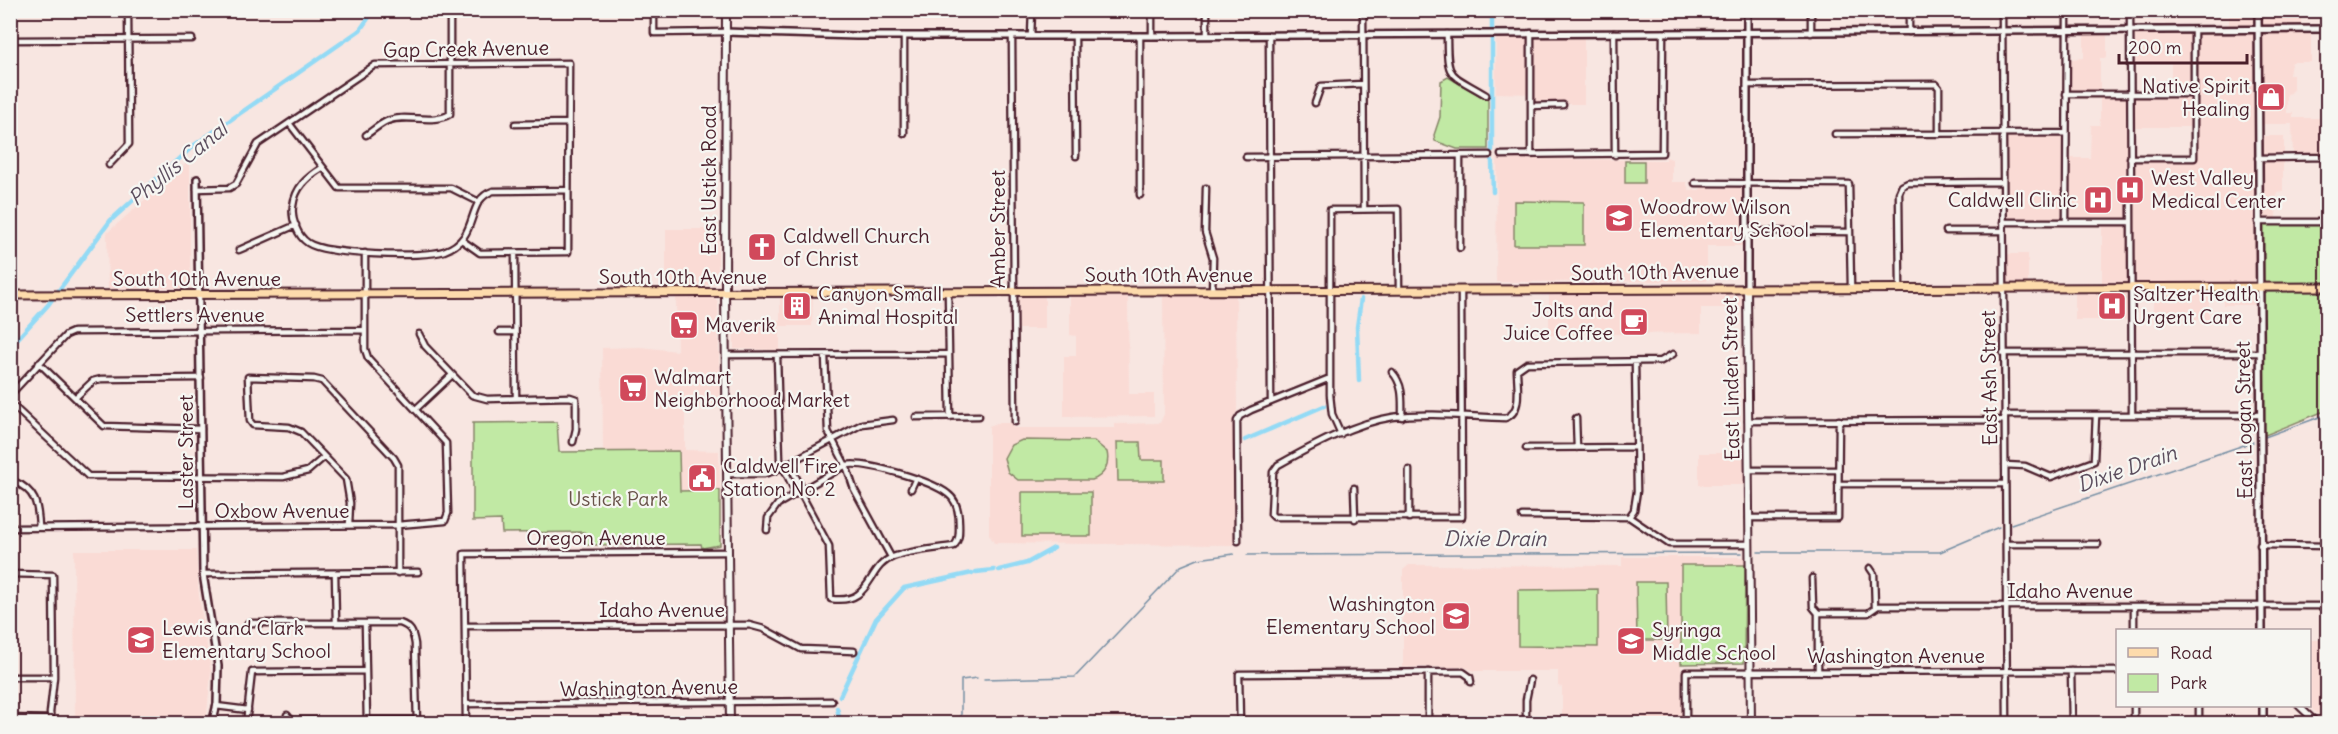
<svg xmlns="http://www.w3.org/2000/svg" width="2338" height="734" font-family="Delius,sans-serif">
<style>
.built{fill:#fadbd5}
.green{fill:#c1e9a4;stroke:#868468;stroke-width:1.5}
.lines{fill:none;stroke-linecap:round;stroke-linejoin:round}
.stream{stroke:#768fa4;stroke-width:1.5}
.canal{stroke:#93daf5;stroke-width:4.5}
.minor-casing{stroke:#4a1f2b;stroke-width:9}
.tertiary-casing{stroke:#4a1f2b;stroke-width:10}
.secondary-casing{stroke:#4a1f2b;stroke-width:10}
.primary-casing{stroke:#4a1f2b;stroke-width:11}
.minor{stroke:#f6f6f2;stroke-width:4.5}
.tertiary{stroke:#f6f6f2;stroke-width:5}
.secondary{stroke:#f6f6f2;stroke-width:6}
.primary{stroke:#fddbac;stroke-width:7}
.labels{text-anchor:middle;stroke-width:4.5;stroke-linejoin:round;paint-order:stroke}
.street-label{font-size:20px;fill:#4a1f2b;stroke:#f6f6f2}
.poi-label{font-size:20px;fill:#4a1f2b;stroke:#f6f6f2;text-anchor:start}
.park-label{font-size:20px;fill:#685249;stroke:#f6f6f2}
.water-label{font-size:21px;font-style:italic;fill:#5c4e5e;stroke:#f6f6f2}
</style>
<rect width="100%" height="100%" fill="#f8e6e1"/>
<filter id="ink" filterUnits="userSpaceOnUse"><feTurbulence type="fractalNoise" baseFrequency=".0167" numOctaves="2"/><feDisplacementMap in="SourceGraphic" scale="12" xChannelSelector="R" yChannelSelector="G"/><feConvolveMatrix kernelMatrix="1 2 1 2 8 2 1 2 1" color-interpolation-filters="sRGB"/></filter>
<g filter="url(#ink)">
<path class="built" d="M2229 11H2255V26H2229Z
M2262 11H2301V26H2262Z
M2311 32V62H2292L2290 68 2289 75H2293V89L2291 93 2287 94V113H2293V118H2324V155H2293L2292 124H2262V33Z
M2084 33H2107V58H2100V91H2070V59L2084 58Z
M2133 33H2191V127H2133V97L2171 96V63H2133Z
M2197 33H2255V278L2252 282 2133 283V219H2006V136H2063L2064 158H2090L2091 125H2100V97H2127V161H2197Z
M1584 35V104H1535L1534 94 1496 93V37Z
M2262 136H2284V155L2262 154Z
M1666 157 1672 159V182H1686L1689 190H1699L1703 187H1742V246H1707V281L1496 282 1497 159 1666 160Z
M190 160V284L186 288 108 289 107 233Z
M2261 160H2283V191L2277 192 2276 219H2261Z
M2102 224H2127V283H2102Z
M666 229H718V279L713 285H666Z
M2006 254H2028V283H2006Z
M2127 290V320H2075V291Z
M2153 290H2209V320H2153Z
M2223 290 2252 291 2255 295V305H2223Z
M1737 292 1742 297V308H1701V333L1549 335V293Z
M1236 294 1237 411 1234 418V545L994 543 989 534V426L997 423H1013V428H1115V424L1160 423 1164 414 1163 295Z
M1021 295H1045V329H1019V298Z
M1070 295H1128L1129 394H1154V416L1064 417V356H1076V336L1070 335Z
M813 296 812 326H780V350L734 349V325H775V320H780V297Z
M676 297H714L718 302 720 408 685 409V450L719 451 720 490 680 491 679 451 603 452 602 348 640 347 677 351Z
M2327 421V540H2325Z
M1699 453H1745V485H1699Z
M74 550H196L199 596 211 672 206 723H75Z
M1622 557H1745L1746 661 1681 664 1682 723H1562V687L1558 686V671H1475L1464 667H1403V570L1409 565 1622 566Z
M2310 640H2327V723L2309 706Z"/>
<path class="green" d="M1448 77 1488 100V149H1457L1435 141 1434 135 1440 117 1441 81Z
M1625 161H1644V183H1625Z
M1514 201 1584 202V245H1514Z
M2261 225H2324V245L2328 257 2327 421 2322 412 2263 436Z
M557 422 559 452 679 451 680 491 720 490V545L702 548 701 544 585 545 584 532 502 533 501 520 473 521V423Z
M1022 440 1094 441 1107 452C1110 465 1104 476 1092 480H1018L1008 472 1004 458 1011 445Z
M1117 442H1140L1141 460H1164V481H1118Z
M1022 492H1091V536H1022Z
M1681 565H1745L1744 663 1681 664Z
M1636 582H1666L1667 640H1637Z
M1598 589V647L1518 646V590Z"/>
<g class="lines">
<path class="stream" d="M2265 437 2328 414
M2011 524 2253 442
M1758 552H1940L1999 527
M1247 555 1742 553
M984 679 1075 677 1181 566 1198 559 1234 554
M961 724V680L977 678"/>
<path class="canal" d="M1492 30V10
M1492 39V150
M1492 161 1493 192
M10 347 48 305 110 221 193 146 360 30 374 10
M1359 381 1357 327 1361 299
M1245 440 1324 406
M999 570 1027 563 1054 548
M976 572 994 570
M840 696 876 619 904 588 972 573
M837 708 841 724"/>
<g class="minor-casing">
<path id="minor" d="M654 10V33L726 32
M1152 10V36
M1207 10V35
M1363 10 1364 209
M1909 10V32
M2002 10 2007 724
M2130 10 2132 415
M1531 33V155
M1614 33 1615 155
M1811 33V10
M1447 34C1447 80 1448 72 1486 95
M1269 35 1271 402
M904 36V133
M1012 36 1015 422
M1031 36 1032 10
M1075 36 1076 156
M1140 36V195
M10 40 192 39
M1747 85 1936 84 1939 88V134
M2066 94H2194
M1315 103 1321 86 1363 84
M1531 106 1563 105
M289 123 339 188H451L477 201
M515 124 568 123
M1835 134 2066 133
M366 135C372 131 380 124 387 121 406 113 433 125 450 114V10
M1501 155 1662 153 1663 33
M1246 157 1489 155
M2130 158H2194V30
M2258 158 2327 157
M109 165 129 144 128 10
M322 168C307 177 295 188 293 206 291 218 297 236 308 243 326 255 423 258 444 251 481 238 464 201 493 191L568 190
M1695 183 1849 184 1851 287
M1206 188 1205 232 1213 258 1212 291
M197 189 229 188 236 184 258 144 375 65 569 63 568 252 480 253 463 241
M2003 222H2130
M2066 222 2067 10
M2258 222H2327
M2327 222 2328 29
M1747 231 1850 232
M1946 231H2003
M1460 248V155
M239 250 296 225
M515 253 516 397
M1900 287 1899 193 1902 186 1908 183 2003 182
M1461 290 1462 515V517H1274L1271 514 1273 472 1278 465C1312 446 1354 423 1393 417 1427 412 1470 417 1505 418 1523 413 1517 385 1517 370L1527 363 1661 361 1673 354
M948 292 950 417
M499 332H515
M419 334 425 346 472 395 487 399 570 397 576 399V429L573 442
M2003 353H2259
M726 355 949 354
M777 356 780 460 796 494
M825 356 828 431 847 468 854 489 891 557
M39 363 104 426 201 429
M1392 372C1404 385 1402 401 1402 417
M10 395 66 335 73 332 364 330
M76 397 93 381 101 379 201 378
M10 403 88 476 283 477 308 471 324 457
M417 408 451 376
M2004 415H2260
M916 417 979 416
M1576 418 1577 448
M1748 421 2004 420
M1341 434 1332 414 1330 395V210L1398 209 1399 290
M1526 448 1636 447
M789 464 803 490
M2005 465 2025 466 2051 477 2094 461 2096 415
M1409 470V518
M1749 470H1838
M727 474H764L774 471 862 424 893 420
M13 481C36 490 38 505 39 527
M1838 484H2005
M1354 488 1355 519
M911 489 915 480
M1522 516 1629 517 1669 544H1749
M1629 517 1634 510 1637 491 1635 362
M1749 518H1838L1839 420
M349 525 350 503 346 479 301 432 289 427 253 425 250 421 248 377 314 379 322 381 394 458 398 465V573
M10 528 398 525 445 521 448 513 446 443 368 358 365 349V253
M767 530 768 518 778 504 846 465C866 461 932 481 948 494 958 501 959 514 959 524 959 532 960 539 954 546 935 549 911 550 893 557 866 567 873 605 831 599L829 546 800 492
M1238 541 1237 421 1240 416 1251 410 1330 378
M2006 544H2098
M2260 545 2328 546
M1870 568 1874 574 1875 607
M335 573 336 623
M10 574 53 575 54 677 50 713 52 724
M203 574 418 572
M1812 578 1813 607 1818 613H1868L1878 606H2328
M2134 606V630
M1818 613V670
M248 623H400C411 627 413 632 415 644L417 724
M365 623 367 724
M465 626 749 625 764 629 801 649 854 651
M2071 671 2072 724
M1428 672V724
M10 677H54
M466 704 832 701
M216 706 248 710
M2134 706V724
M2199 706V724
M2299 706 2318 724
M287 715 292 721 417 720
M10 718 50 719
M246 724 252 672 366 671
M466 724 464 554 728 552
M1240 724 1239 674 1463 672 1470 677 1471 682
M1526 724V700L1530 680
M1686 724V672L2118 671"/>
</g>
<g class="tertiary-casing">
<path id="tertiary" d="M2258 10 2262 630
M726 32 856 36H1152L2328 29
M197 179 203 574 218 666 217 704 212 724
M1747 287V10
M2263 706V724"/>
</g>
<g class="secondary-casing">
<path id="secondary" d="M726 10 725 293 730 724
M1747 287 1751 724"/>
</g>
<g class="primary-casing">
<path id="primary" d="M10 295 2328 287"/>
</g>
<use href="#minor" class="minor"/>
<use href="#tertiary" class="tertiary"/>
<use href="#secondary" class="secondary"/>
<use href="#primary" class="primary"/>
</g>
</g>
<defs>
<g id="shop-square" transform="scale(1.5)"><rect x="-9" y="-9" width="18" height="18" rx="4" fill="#d1495b" stroke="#f6f6f2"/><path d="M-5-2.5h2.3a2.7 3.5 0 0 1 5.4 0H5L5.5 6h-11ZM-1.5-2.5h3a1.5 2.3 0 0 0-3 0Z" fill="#fff"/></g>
<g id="hospital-square" transform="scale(1.5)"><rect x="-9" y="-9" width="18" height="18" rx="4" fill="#d1495b" stroke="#f6f6f2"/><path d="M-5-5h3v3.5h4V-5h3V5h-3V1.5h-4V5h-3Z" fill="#fff"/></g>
<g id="school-square" transform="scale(1.5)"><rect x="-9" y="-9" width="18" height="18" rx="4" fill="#d1495b" stroke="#f6f6f2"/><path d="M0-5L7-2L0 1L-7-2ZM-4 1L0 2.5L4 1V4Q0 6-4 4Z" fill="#fff"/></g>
<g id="church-square" transform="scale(1.5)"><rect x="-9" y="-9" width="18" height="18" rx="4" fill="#d1495b" stroke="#f6f6f2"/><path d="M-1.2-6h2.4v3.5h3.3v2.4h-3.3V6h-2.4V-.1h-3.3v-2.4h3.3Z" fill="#fff"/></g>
<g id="building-square" transform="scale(1.5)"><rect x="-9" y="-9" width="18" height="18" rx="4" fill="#d1495b" stroke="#f6f6f2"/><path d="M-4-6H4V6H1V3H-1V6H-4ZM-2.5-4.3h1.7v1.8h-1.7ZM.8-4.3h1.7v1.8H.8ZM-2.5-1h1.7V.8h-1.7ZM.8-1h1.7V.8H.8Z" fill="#fff"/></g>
<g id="cafe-square" transform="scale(1.5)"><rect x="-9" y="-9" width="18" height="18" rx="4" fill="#d1495b" stroke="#f6f6f2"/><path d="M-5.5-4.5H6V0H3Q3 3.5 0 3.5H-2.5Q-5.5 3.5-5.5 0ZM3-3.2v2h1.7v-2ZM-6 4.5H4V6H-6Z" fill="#fff"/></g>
<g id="supermarket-square" transform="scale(1.5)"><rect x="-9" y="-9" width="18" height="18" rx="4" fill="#d1495b" stroke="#f6f6f2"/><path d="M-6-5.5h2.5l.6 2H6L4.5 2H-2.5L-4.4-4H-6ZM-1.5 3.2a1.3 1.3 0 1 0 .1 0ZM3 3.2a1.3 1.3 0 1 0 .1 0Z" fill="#fff"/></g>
<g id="civic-square" transform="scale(1.5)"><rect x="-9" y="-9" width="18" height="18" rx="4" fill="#d1495b" stroke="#f6f6f2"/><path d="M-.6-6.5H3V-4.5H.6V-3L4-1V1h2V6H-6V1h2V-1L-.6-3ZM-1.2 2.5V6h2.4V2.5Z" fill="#fff"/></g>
</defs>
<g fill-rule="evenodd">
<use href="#shop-square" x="2271" y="97"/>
<use href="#hospital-square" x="2130" y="190"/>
<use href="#hospital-square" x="2098" y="200"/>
<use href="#school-square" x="1619" y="218"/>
<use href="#church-square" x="762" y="247"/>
<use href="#building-square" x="797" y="306"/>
<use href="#hospital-square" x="2112" y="306"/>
<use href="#cafe-square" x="1634" y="322"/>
<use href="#supermarket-square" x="684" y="325"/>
<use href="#supermarket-square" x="633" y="388"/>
<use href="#civic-square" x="702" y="478"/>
<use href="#school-square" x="1456" y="616"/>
<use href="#school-square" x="141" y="640"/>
<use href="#school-square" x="1631" y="641"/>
</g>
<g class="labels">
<g class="street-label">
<text transform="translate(466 49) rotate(-1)" y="7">Gap Creek Avenue</text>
<text transform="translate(709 180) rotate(-90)" y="7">East Ustick Road</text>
<text transform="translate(998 229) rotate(-90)" y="7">Amber Street</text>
<text transform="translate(1655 272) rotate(-1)" y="7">South 10th Avenue</text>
<text x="1169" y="282">South 10th Avenue</text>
<text x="683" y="284">South 10th Avenue</text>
<text x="197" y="286">South 10th Avenue</text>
<text x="195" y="322">Settlers Avenue</text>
<text transform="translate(1989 378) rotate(-91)" y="7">East Ash Street</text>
<text transform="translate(1731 379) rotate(-91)" y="7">East Linden Street</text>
<text transform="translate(2244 420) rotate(-91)" y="7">East Logan Street</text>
<text transform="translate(186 452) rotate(-90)" y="7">Laster Street</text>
<text x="282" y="518">Oxbow Avenue</text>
<text x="596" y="545">Oregon Avenue</text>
<text x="2070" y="598">Idaho Avenue</text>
<text x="662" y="617">Idaho Avenue</text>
<text x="1896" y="663">Washington Avenue</text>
<text transform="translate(649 688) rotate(-1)" y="7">Washington Avenue</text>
</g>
<g class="poi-label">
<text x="2250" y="93" text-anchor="end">Native Spirit<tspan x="2250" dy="23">Healing</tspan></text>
<text x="2151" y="185">West Valley<tspan x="2151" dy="23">Medical Center</tspan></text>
<text x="2077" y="207" text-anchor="end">Caldwell Clinic</text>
<text x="1640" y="214">Woodrow Wilson<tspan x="1640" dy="23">Elementary School</tspan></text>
<text x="783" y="243">Caldwell Church<tspan x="783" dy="23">of Christ</tspan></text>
<text x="818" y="301">Canyon Small<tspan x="818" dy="23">Animal Hospital</tspan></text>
<text x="2133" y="301">Saltzer Health<tspan x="2133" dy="23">Urgent Care</tspan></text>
<text x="1613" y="317" text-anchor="end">Jolts and<tspan x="1613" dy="23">Juice Coffee</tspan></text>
<text x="705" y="332">Maverik</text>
<text x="654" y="384">Walmart<tspan x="654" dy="23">Neighborhood Market</tspan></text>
<text x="723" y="473">Caldwell Fire<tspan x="723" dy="23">Station No. 2</tspan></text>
<text x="1435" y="611" text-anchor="end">Washington<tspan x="1435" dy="23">Elementary School</tspan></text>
<text x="162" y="635">Lewis and Clark<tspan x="162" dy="23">Elementary School</tspan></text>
<text x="1652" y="637">Syringa<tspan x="1652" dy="23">Middle School</tspan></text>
</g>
<g class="park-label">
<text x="618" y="506">Ustick Park</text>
</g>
<g class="water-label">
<text transform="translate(178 164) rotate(-39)" y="7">Phyllis Canal</text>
<text transform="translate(2127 469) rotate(-19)" y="7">Dixie Drain</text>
<text x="1495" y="546">Dixie Drain</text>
</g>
</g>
<rect width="2338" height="734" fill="none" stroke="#f6f6f2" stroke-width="36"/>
<rect x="18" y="18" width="2302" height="698" fill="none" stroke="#4a1f2b" stroke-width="2" filter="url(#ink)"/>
<rect x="2116" y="629" width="195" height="78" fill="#f6f6f2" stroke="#b1a0a2" stroke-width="1.5"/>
<rect x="2128" y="648" width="30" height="9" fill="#fddbac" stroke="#b1a0a2" stroke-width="1.5"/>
<text x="2170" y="659" font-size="18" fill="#4a1f2b">Road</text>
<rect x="2128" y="674" width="30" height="18" fill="#c1e9a4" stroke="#b1a0a2" stroke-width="1.5"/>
<text x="2170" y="689" font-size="18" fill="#4a1f2b">Park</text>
<path d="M2119 54v9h128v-9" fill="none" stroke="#4a1f2b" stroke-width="3"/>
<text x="2128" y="54" font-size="18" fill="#4a1f2b" stroke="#f6f6f2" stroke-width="4.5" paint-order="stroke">200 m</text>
</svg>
